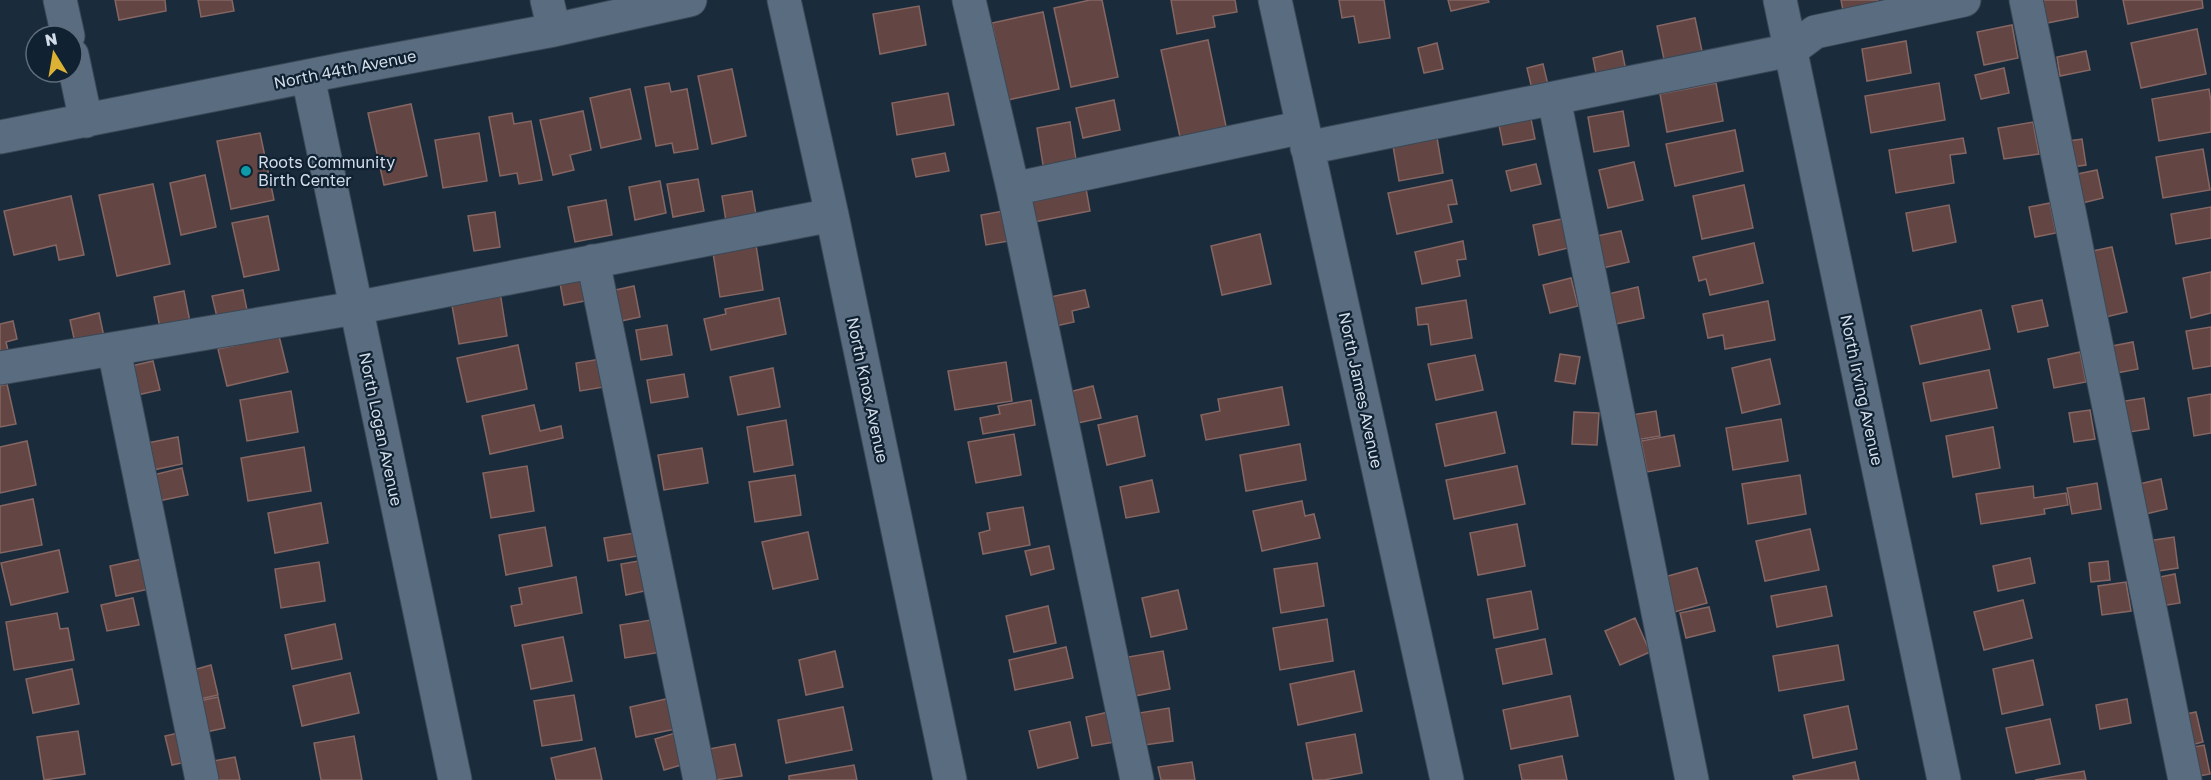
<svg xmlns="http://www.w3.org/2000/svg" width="2211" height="780" font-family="'Golos Text',sans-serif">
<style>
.building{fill:#634643;stroke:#856663;stroke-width:1.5}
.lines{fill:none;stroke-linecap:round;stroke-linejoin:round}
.minor-casing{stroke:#3a4856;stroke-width:35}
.minor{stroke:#596c80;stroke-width:33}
.culture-dot{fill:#0f9aa8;stroke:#102132;stroke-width:2}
.labels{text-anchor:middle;stroke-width:4.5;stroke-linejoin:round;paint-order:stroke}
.street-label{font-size:16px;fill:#d2dde9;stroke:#102132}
.poi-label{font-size:16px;fill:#d2dde9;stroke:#102132;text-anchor:start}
</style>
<rect width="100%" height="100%" fill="#1a2b3c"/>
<path class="building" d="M115 0H165L166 11 119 20Z
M198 0H232L234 11 201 17Z
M1090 0H1102L1118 77 1071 87 1054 8Z
M1171 0H1235L1237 12 1213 16 1215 27 1177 34Z
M1339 0H1384L1390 38 1359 43 1354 16 1342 18Z
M1448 0H1488L1489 2 1451 11Z
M1841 0H1878L1880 10 1844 16Z
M2043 0H2076L2078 17 2047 23Z
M2123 0H2202L2203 8 2128 24Z
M919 6 926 45 880 54 873 14Z
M1043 12 1059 89 1008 100 992 23Z
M1695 18 1703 56 1665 64 1657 26Z
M2012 25 2018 58 1984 65 1977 32Z
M2197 29 2206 74 2141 88 2131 43Z
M1208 40 1228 136 1182 146 1161 50Z
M1906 41 1911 73 1867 81 1862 49Z
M1437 43 1443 69 1424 73 1418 48Z
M1622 51 1626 71 1597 78 1593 58Z
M2086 51 2090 70 2060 76 2057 57Z
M1543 64 1548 85 1532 89 1527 68Z
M2004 68 2009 93 1981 99 1975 75Z
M732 69 746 136 712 144 698 76Z
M669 83 671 92 687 89 698 149 674 153 672 143 656 146 645 87Z
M1716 83 1723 121 1667 132 1660 94Z
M1939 83 1945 120 1871 133 1865 96Z
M630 89 641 139 601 148 590 98Z
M2209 89 2211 102V132L2159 141 2152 99Z
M948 93 954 125 897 135 892 103Z
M1114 100 1120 130 1083 138 1076 108Z
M411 104 427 176 384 185 368 113Z
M583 111 591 150 570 155 574 170 553 175 540 120Z
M1623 111 1629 146 1594 152 1588 117Z
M512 113 514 124 531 121 542 180 519 184 517 173 500 176 489 117Z
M1530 114 1535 139 1503 145 1498 120Z
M1070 122 1077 166 1044 171 1037 128Z
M2033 122 2039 154 2004 159 1998 128Z
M1735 130 1743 171 1675 186 1666 144Z
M1436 132 1443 173 1399 181 1392 140Z
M260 133 274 200 231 209 217 141Z
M479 133 487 181 443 188 435 140Z
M1963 138 1966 153 1950 155 1954 183 1896 193 1889 150Z
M2082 139 2086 165 2065 168 2061 142Z
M2203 149 2210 190 2163 198 2156 157Z
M945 153 949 171 916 177 912 159Z
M1634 162 1643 200 1608 208 1599 170Z
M1536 164 1541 184 1511 191 1506 171Z
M2097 170 2103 198 2074 205 2067 176Z
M205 175 216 227 181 235 170 183Z
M698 179 704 211 673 217 667 184Z
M1452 180 1457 204 1448 205 1452 222 1397 234 1388 193Z
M660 181 666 213 635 220 629 187Z
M1085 183 1090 211 1029 223 1023 196Z
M153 184 170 264 117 276 99 195Z
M1744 185 1753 228 1702 239 1693 196Z
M752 191 756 215 726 221 722 196Z
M71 196 84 255 59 260 56 245 14 255 4 211Z
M606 200 612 235 575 242 568 207Z
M2050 203 2056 233 2035 237 2029 207Z
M1949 205 1956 242 1913 251 1906 213Z
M2211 207V238L2176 244 2171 214Z
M1003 211 1009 241 986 245 981 215Z
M495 212 500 247 474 251 468 216Z
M268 216 279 270 244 277 232 223Z
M1562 219 1568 248 1539 255 1533 225Z
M1621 231 1629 262 1594 270 1587 238Z
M1260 234 1271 284 1222 295 1211 246Z
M1463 241 1466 259 1457 260 1460 276 1422 284 1415 252Z
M1754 243 1763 283 1710 295 1706 279 1699 281 1693 257Z
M756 245 763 290 720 297 713 253Z
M2112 247 2127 312 2097 319 2083 253Z
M2211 272V313L2191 318 2183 278Z
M586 278 590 300 564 305 560 283Z
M1571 278 1578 306 1550 313 1543 285Z
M634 286 640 317 621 321 615 290Z
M1638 287 1644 318 1611 325 1604 295Z
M243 290 247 310 217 317 212 296Z
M1085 290 1089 307 1072 311 1074 322 1051 327 1045 298Z
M184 291 190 322 160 328 154 297Z
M500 292 507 336 459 344 451 300Z
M779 298 786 334 711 350 704 319 726 314 725 309Z
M1466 300 1472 338 1431 345 1428 324 1418 325 1416 308Z
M2042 300 2048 326 2018 332 2012 306Z
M1768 301 1775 340 1725 349 1723 335 1708 338 1703 314Z
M1981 310 1990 349 1920 364 1911 326Z
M99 313 104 337 75 343 70 320Z
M13 321 17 339 6 342 10 359 0 361V324Z
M667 325 672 355 641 360 636 330Z
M2211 327V366L2193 369 2186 331Z
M279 336 288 372 227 386 218 349Z
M2133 342 2138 369 2106 375 2101 348Z
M518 345 527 389 467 402 457 358Z
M2080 352 2086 382 2054 388 2048 359Z
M1560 354 1580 357 1575 384 1555 381Z
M1475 355 1483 390 1436 400 1428 364Z
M606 358 610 386 580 391 576 363Z
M1770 359 1780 404 1742 413 1732 368Z
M153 361 160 390 137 395 131 366Z
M1006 362 1012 401 955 410 948 371Z
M773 368 780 407 738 415 730 377Z
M1989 370 1997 408 1931 421 1923 383Z
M684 374 688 397 651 403 647 380Z
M7 384 16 424 0 427V386Z
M1093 386 1101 418 1073 424 1065 393Z
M1282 387 1289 425 1206 440 1201 415 1220 411 1218 399Z
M291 391 298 432 247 441 240 400Z
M2211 394V433L2194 436 2188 398Z
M2144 398 2149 429 2117 434 2112 403Z
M1031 400 1035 425 983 434 980 418 1000 414 998 406Z
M534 405 540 431 561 426 563 438 490 454 482 416Z
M2090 410 2095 439 2074 442 2069 413Z
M1656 411 1660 436 1630 441 1625 416Z
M1496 412 1505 453 1445 466 1436 424Z
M1574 412 1599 413 1597 445 1572 444Z
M1137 416 1145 456 1107 465 1098 425Z
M1781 419 1788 461 1733 470 1726 428Z
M786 420 793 465 754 472 747 427Z
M1993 427 2000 468 1953 477 1946 436Z
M1014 434 1021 475 976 483 968 442Z
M1674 435 1680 466 1647 472 1641 441Z
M178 437 182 464 153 470 147 443Z
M27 441 36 485 0 493V447Z
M1300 444 1306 480 1246 491 1240 455Z
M304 447 311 491 248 501 241 458Z
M702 448 708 483 664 490 658 455Z
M527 466 534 511 491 518 483 473Z
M1517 466 1525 504 1454 519 1446 480Z
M182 468 188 495 158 501 153 475Z
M795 475 801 515 755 522 749 482Z
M1800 475 1806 514 1748 524 1742 484Z
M2161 479 2167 509 2137 516 2130 486Z
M1152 480 1159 512 1126 518 1120 487Z
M2097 483 2101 509 2072 514 2067 488Z
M2033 486 2034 498 2066 493 2068 505 2044 509 2045 514 1981 524 1976 494Z
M33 499 42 545 0 553V506Z
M1302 501 1305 516 1314 514 1320 538 1262 551 1253 511Z
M321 503 328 543 275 553 268 513Z
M1023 507 1030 545 983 554 979 533 990 530 987 513Z
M1517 524 1525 566 1478 575 1470 533Z
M545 527 552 566 506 575 499 535Z
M1810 529 1819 570 1765 581 1756 541Z
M640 532 644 555 608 561 604 538Z
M808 532 818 579 773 589 762 542Z
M2174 537 2178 568 2146 573 2141 542Z
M1049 546 1054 569 1031 575 1025 551Z
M59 550 68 592 11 605 1 563Z
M147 558 154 588 116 596 110 566Z
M2030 558 2035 583 1998 591 1993 566Z
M644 560 649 590 626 595 621 564Z
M2108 561 2110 580 2091 582 2089 563Z
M319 562 325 601 281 608 275 569Z
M1317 563 1324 606 1281 613 1274 569Z
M1697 568 1707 603 1667 614 1657 579Z
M2175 574 2180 603 2155 607 2150 579Z
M576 577 582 613 515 626 511 606 522 604 519 588Z
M2126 582 2131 611 2102 615 2098 586Z
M1826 586 1832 616 1777 627 1771 596Z
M1178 590 1187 629 1151 637 1142 598Z
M1531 591 1538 629 1494 638 1487 599Z
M133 598 139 625 107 631 101 605Z
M2023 600 2032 638 1984 650 1974 612Z
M1048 606 1056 643 1014 652 1006 616Z
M1709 607 1715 631 1686 638 1680 613Z
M57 613 60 629 68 628 74 660 14 670 6 622Z
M1635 618 1650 652 1620 665 1605 631Z
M657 619 662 652 625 658 620 625Z
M1327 619 1333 661 1280 670 1273 628Z
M335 624 342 659 292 669 285 635Z
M563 637 572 681 531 689 522 645Z
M1545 639 1552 674 1503 684 1496 649Z
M1838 645 1844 680 1779 691 1773 656Z
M1066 647 1073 678 1015 690 1009 660Z
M835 651 843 687 806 695 799 660Z
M1163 651 1170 689 1135 696 1128 657Z
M2033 660 2043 705 2002 714 1993 669Z
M211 665 218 695 200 699 193 670Z
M72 669 79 704 33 713 26 679Z
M1354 671 1362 711 1298 725 1290 684Z
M350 673 359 713 302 726 293 686Z
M574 695 582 740 542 746 534 701Z
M1570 696 1578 736 1511 749 1503 710Z
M218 697 225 728 206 732 199 701Z
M675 697 681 728 636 737 630 707Z
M2127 699 2131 723 2100 729 2096 705Z
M1848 706 1857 749 1813 758 1804 715Z
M843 707 852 750 786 763 778 720Z
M1169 708 1173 741 1137 746 1133 714Z
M1109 712 1115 742 1092 746 1086 717Z
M2196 712 2203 742 2183 747 2176 716Z
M2050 719 2060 764 2016 773 2006 728Z
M1070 722 1078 758 1038 768 1029 731Z
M78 731 85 774 44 780 37 737Z
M183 732 190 761 172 765 165 736Z
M679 732 688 763 664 770 655 739Z
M1355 734 1362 773 1324 780H1313L1306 743Z
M354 736 362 780H321L314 743Z
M735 744 742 776 715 780 709 749Z
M2204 745 2210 774 2189 778 2183 749Z
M595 748 602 780H556L551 758Z
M1562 756 1567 780H1522L1519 765Z
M235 757 240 780H217L213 761Z
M1192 762 1195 780H1161L1158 767Z
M1855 762 1859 780H1794L1793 776Z
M854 765 857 780H789V776Z
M2084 771 2086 780H2035Z"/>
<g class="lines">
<g class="minor-casing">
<path id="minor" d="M60 0 68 36
M547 0 554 30
M784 0 832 215 950 780
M969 0 1013 189 1137 780
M1275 0 1447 780
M1780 0 1944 780
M2026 0 2185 780
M72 55 86 121
M308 77 455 780
M1554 99 1692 780
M0 137 344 69 554 30 690 0
M1307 148 1791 50 1815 32 1964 0
M1013 189 1303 127
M593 261 700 780
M114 350 202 780
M0 368 355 308 832 215"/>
</g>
<use href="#minor" class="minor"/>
</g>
<circle class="culture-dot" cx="246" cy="171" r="6"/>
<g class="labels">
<g class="street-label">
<text transform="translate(345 69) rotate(-11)" y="6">North 44th Avenue</text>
<text transform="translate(868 390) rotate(78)" y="6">North Knox Avenue</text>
<text transform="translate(1361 390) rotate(78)" y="6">North James Avenue</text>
<text transform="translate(1862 390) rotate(78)" y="6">North Irving Avenue</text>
<text transform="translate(381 429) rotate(78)" y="6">North Logan Avenue</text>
</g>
<g class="poi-label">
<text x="258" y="168">Roots Community<tspan x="258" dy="18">Birth Center</tspan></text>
</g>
</g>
<g transform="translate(54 54) rotate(349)"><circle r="28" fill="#102132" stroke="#5e6c7b" stroke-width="1.5"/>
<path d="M0-4.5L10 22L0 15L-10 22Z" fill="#dbb233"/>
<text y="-9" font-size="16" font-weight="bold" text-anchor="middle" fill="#d2dde9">N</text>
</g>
</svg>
